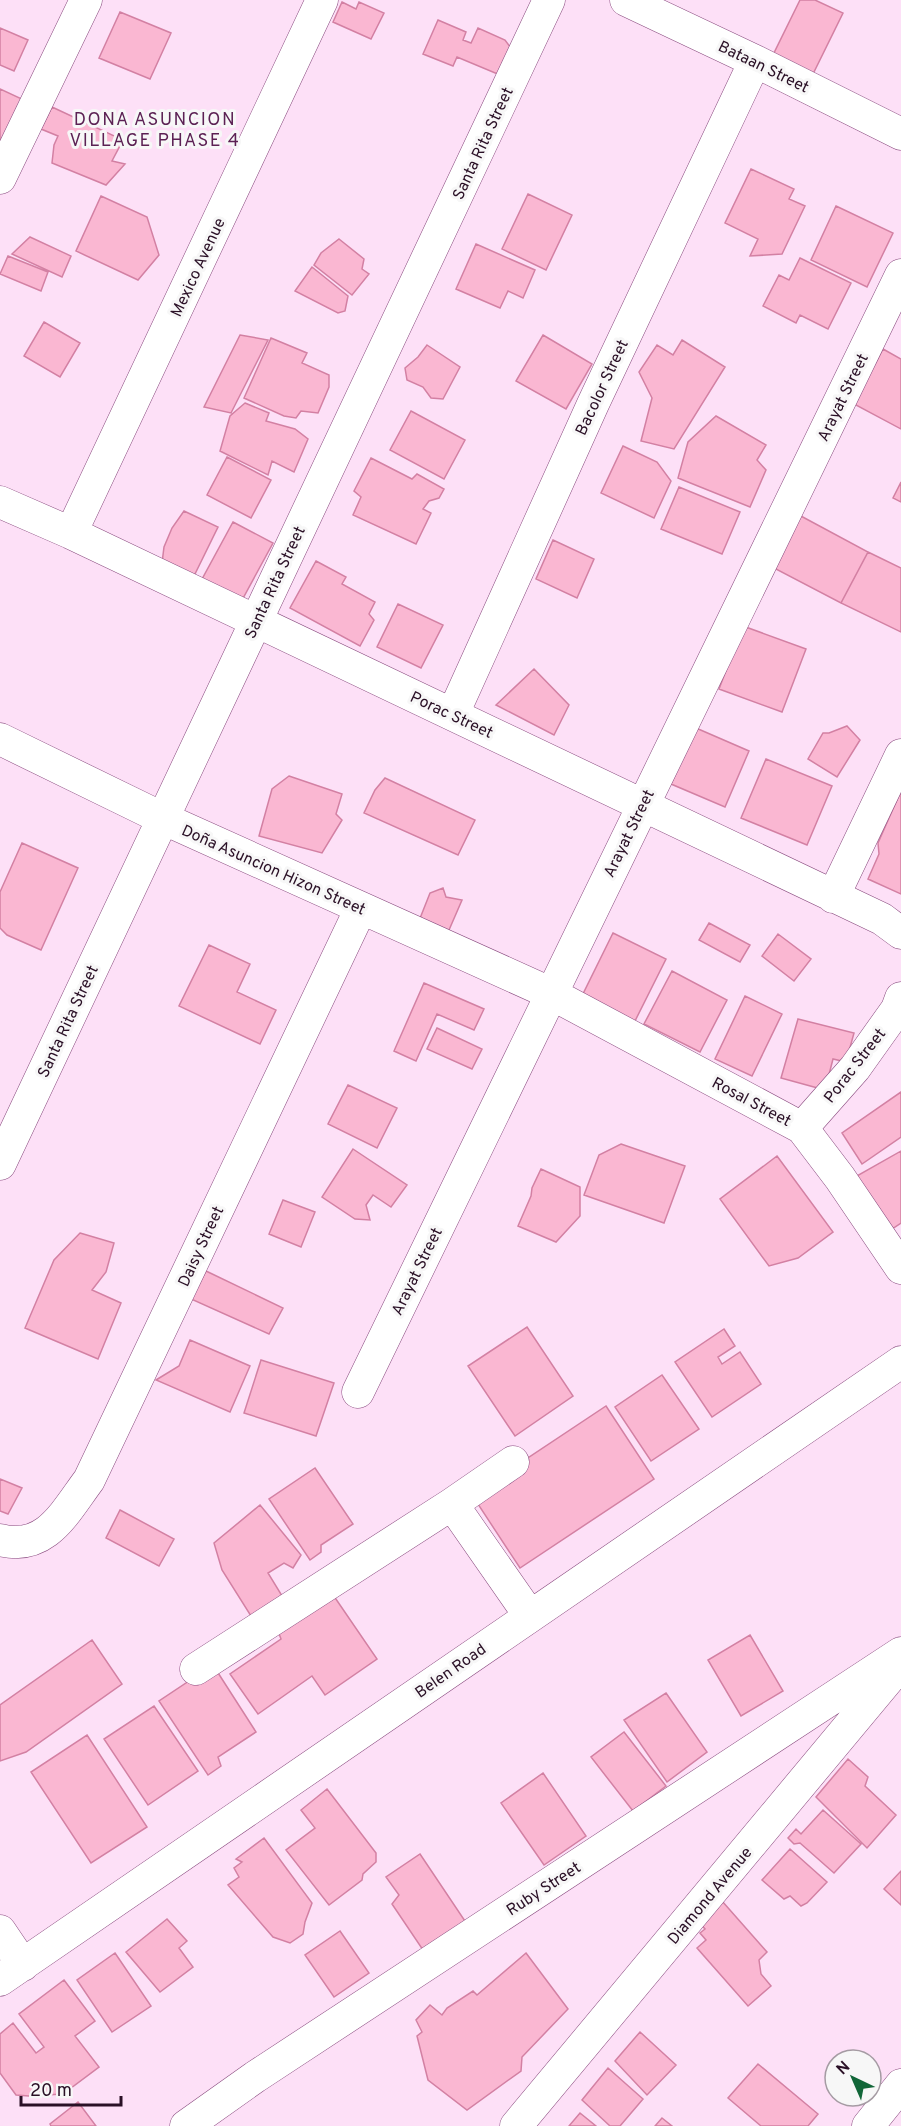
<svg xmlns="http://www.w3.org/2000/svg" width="901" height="2126" font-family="Overpass,sans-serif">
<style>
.building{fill:#fab7d2;stroke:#d380a3;stroke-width:1.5}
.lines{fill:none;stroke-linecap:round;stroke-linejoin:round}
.street-casing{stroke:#894b7f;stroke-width:33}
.street{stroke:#fff;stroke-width:32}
.labels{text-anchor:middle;stroke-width:6;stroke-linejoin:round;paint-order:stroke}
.street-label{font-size:16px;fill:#2a1026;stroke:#f7f7f7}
.neighbourhood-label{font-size:18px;letter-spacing:1.5px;fill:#5c2154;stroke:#f7f7f7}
</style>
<rect width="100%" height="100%" fill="#fde0f7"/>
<path class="building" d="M800 0H815L843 13 812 76 772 57Z
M342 2 356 9 359 2 384 13 371 39 333 22Z
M120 12 171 33 150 79 99 58Z
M438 20 466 32 463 40 471 43 478 28 505 40 511 48 500 75 457 57 453 66 423 54Z
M0 28 28 40 14 71 0 65Z
M0 89 24 100 0 151Z
M52 107 123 140 112 161 125 164 106 185 52 163 54 145 58 136 41 129Z
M751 169 794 189 789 199 805 206 782 254 750 256 758 239 725 223Z
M528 194 572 215 546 270 502 249Z
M101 196 147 217 159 255 138 280 76 251Z
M836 206 893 233 867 287 811 260Z
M30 237 71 256 62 277 12 254Z
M339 239 364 259 362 269 369 274 352 295 314 265 321 253Z
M476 244 535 270 523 298 508 291 500 308 456 289Z
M8 256 48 272 41 291 0 274Z
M800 258 851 283 828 329 800 315 796 323 763 306 779 275 789 280Z
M312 267 348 296 345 311 338 313 295 291Z
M44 322 80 343 60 377 24 356Z
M240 335 268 340 231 413 204 407Z
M543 335 592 364 566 409 516 381Z
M271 338 307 353 302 363 329 375V387L318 413 301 411 296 418 284 416 244 398Z
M682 340 725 367 674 449 641 441 652 398 639 372 657 345 673 355Z
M427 345 460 367 443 399 431 398 423 387 407 380 405 368 418 357Z
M883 349 901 359V429L854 404Z
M245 403 269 413 266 421 295 429 308 439 294 472 272 461 268 475 220 451 230 416Z
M411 411 465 440 444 479 390 450Z
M716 416 766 445 757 460 766 470 750 507 678 478 688 442Z
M623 446 657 462 671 481 654 518 601 493Z
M227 457 271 480 251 518 207 495Z
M371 458 412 479 417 474 444 489 439 498 429 501 423 509 431 513 416 544 353 515 361 497 354 491Z
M901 482V502L893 498Z
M679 487 740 512 722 554 661 529Z
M184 511 218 527 193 578 162 563 164 547 172 528Z
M799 515 868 552 841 603 772 567Z
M233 522 273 543 241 602 201 581Z
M553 540 594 559 577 598 536 579Z
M868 552 901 568V632L841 603Z
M316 561 346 577 342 584 375 602 369 614 374 620 360 646 290 608Z
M398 604 443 625 421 668 377 647Z
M743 626 806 649 782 712 719 689Z
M534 669 569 705 554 735 496 705Z
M847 726 860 740 837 777 808 759 823 733H829Z
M696 728 749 751 725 807 671 784Z
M766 759 832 786 807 845 741 818Z
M289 776 342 794 336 814 342 820 322 853 259 836 272 789Z
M385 778 475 820 458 855 364 813 375 790Z
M901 791V894L868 879 879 854 878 843Z
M22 843 78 868 41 950 7 935 0 928V892Z
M443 888 446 897 462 900 446 937 415 931 430 893Z
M709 923 750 945 740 962 699 940Z
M613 933 666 959 632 1027 579 1002Z
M778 934 811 959 794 981 762 956Z
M209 945 250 964 237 992 276 1010 260 1044 179 1006Z
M672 971 727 1000 700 1052 644 1024Z
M424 983 484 1009 474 1030 437 1014 416 1061 394 1051Z
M745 996 782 1014 752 1076 715 1059Z
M798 1019 854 1033 846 1062 833 1059 825 1090 781 1078Z
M437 1028 482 1049 472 1069 427 1049Z
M348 1085 397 1108 377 1148 328 1124Z
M901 1092V1137L862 1164 842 1133Z
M621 1144 685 1166 664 1223 584 1195 599 1155Z
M353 1149 407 1185 391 1207 373 1195 366 1205 370 1220 355 1219 322 1197Z
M901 1151V1223L886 1233 855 1177Z
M777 1156 833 1232 798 1258 769 1266 720 1199Z
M541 1169 580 1187V1216L556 1242 518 1226 531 1196 532 1188Z
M283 1200 315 1212 301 1247 269 1234Z
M80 1233 114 1243 106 1272 92 1290 121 1303 98 1359 25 1328 54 1260Z
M206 1271 283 1308 269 1334 191 1299Z
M527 1327 573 1396 515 1436 468 1366Z
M724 1329 735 1346 718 1357 722 1364 740 1352 761 1384 712 1417 675 1362Z
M190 1340 250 1366 230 1412 156 1380 179 1366Z
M261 1360 334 1383 316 1436 244 1413Z
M662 1375 699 1429 651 1461 615 1407Z
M606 1406 654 1479 520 1568 472 1495Z
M315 1468 353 1524 321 1545V1552L310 1560 269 1499Z
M0 1479 22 1488 8 1514 0 1511Z
M260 1505 301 1555 293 1568 284 1563 268 1573 287 1604 256 1624 222 1570 214 1543Z
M120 1510 174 1539 159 1566 106 1538Z
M327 1586 377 1659 325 1695 312 1676 258 1714 230 1674 281 1639 275 1623Z
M750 1635 783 1691 741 1716 708 1660Z
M92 1640 122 1684 26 1752 0 1761V1705Z
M213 1665 256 1732 218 1757 221 1766 208 1775 159 1701Z
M666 1693 707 1752 667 1782 624 1720Z
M154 1706 198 1771 148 1805 104 1739Z
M624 1732 666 1786 633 1811 591 1757Z
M87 1735 147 1827 91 1863 31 1772Z
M848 1759 868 1777 865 1786 896 1815 867 1848 816 1797Z
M543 1773 586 1836 544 1865 501 1803Z
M327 1789 376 1853V1862L363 1874 362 1880 329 1905 286 1850 315 1828 301 1810Z
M823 1810 861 1844 834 1873 800 1843 794 1844 788 1838 796 1829 801 1834Z
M264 1838 312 1903 305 1922 303 1934 290 1943 273 1937 228 1885 239 1877 234 1868 242 1862 236 1859Z
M790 1849 827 1882 807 1903 801 1906 790 1896 784 1899 762 1880Z
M420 1854 467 1924 425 1953 392 1904 399 1895 386 1877Z
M901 1871V1905L884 1889Z
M722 1901 767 1952 759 1960 761 1974 771 1986 748 2006 697 1948 706 1940 700 1933 705 1929 699 1922Z
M167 1919 187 1941 179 1948 193 1967 160 1992 126 1952Z
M340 1931 369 1973 334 1997 305 1955Z
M115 1953 151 2006 112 2032 77 1980Z
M526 1953 568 2009 522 2057 521 2071 467 2110 428 2080 417 2036 422 2032 416 2020 430 2005 442 2015 447 2008 473 1991 477 1995Z
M64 1980 95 2021 75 2036 99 2067 63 2094 29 2096 16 2095 0 2073V2034L13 2023 36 2053 44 2047 19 2014Z
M640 2032 676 2065 647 2095 615 2061Z
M758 2064 818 2114 808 2126H761L728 2098Z
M608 2068 643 2099 620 2126H610L582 2100Z
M78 2102 96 2126H51L50 2124Z
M580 2113 596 2126H569Z
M662 2118 672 2126H655Z"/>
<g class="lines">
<g class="street-casing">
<path id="street" d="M626 0 755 61 901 134
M0 178 86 0
M0 502 71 533 882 919 901 933
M71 533 322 0
M453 714 593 404 755 61
M0 739 162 818 550 993 802 1128 840 1178 901 1268
M833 897 901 755
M802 1128 855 1068 897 1009 901 998
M0 1164 549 0
M358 1392 901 275
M452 1504 530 1616
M0 1540C46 1552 65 1512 89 1480L361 908
M196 1669 452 1504 513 1462
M0 1931 23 1965
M0 1980 901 1362
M186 2126 255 2077 901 1653
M516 2126 900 1665
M868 2126 901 2085"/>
</g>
<use href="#street" class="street"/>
</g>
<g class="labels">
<g class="street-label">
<text transform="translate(764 66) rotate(26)" y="6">Bataan Street</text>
<text transform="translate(482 143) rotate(-65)" y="6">Santa Rita Street</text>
<text transform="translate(197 267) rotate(-65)" y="6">Mexico Avenue</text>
<text transform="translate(601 387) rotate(-65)" y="6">Bacolor Street</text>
<text transform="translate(842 397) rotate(-64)" y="6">Arayat Street</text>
<text transform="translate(274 582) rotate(-65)" y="6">Santa Rita Street</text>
<text transform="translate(452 714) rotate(25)" y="6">Porac Street</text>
<text transform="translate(628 833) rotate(-64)" y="6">Arayat Street</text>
<text transform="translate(274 869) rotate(24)" y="6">Doña Asuncion Hizon Street</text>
<text transform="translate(67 1021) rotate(-65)" y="6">Santa Rita Street</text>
<text transform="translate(854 1065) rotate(-52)" y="6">Porac Street</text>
<text transform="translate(752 1101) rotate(28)" y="6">Rosal Street</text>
<text transform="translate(200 1246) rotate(-65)" y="6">Daisy Street</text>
<text transform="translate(416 1271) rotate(-64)" y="6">Arayat Street</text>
<text transform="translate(450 1670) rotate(-35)" y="6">Belen Road</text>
<text transform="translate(543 1888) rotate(-33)" y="6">Ruby Street</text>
<text transform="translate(709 1895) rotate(-50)" y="6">Diamond Avenue</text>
</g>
<g class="neighbourhood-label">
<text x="155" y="125">DONA ASUNCION<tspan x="155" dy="21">VILLAGE PHASE 4</tspan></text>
</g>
</g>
<g transform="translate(853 2078) rotate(316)"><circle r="28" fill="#f7f7f7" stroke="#a59ba3" stroke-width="1.5"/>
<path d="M0-4.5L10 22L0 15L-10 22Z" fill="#116638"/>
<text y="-9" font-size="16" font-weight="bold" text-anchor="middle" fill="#2a1026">N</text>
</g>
<path d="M21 2096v9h100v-9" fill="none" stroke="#2a1026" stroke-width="3"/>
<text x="30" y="2096" font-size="18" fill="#2a1026" stroke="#f7f7f7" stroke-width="4.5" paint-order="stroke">20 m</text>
</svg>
